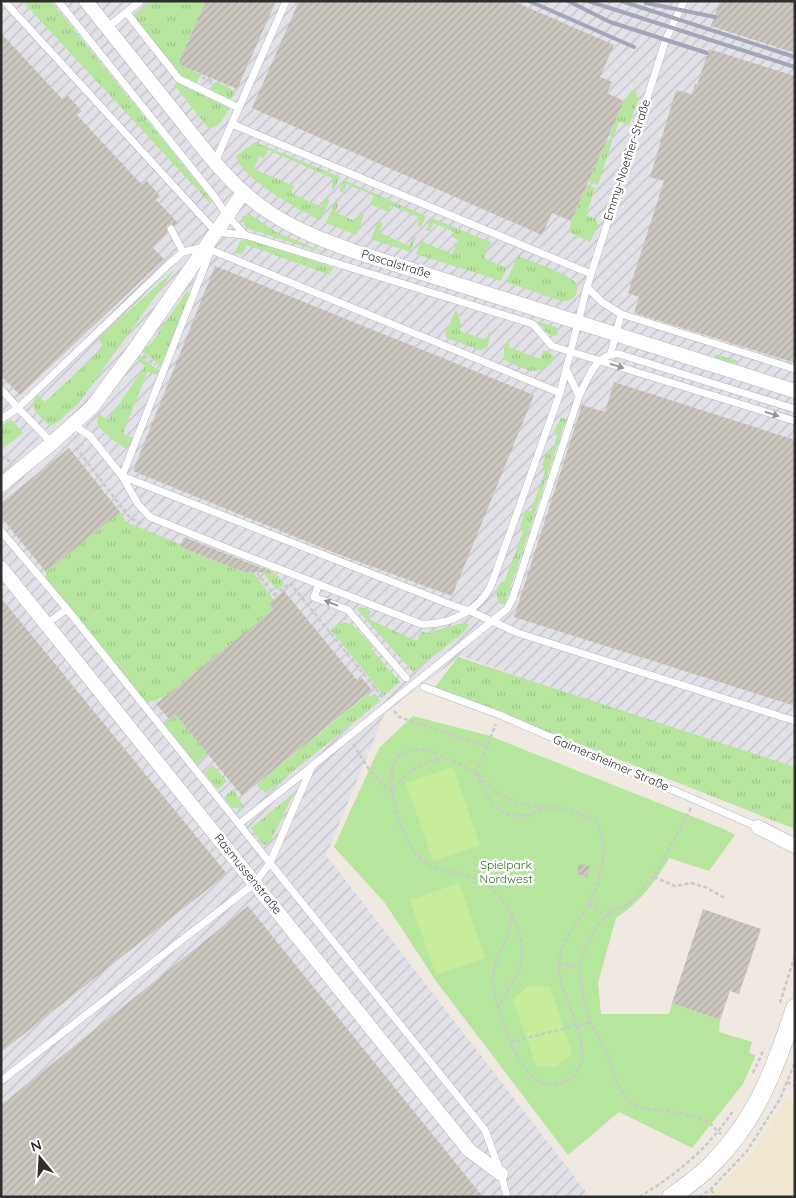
<svg xmlns="http://www.w3.org/2000/svg" width="796" height="1198" font-family="Quicksand,sans-serif">
<style>
.industrial{fill:url(#industrial-furrows)}
.education{fill:#f0e6d1}
.grass{fill:url(#grass-tufts)}
.park{fill:#b6e59e}
.pitch{fill:#c9ec9a}
.building{fill:url(#building-hatch)}
.lines{fill:none;stroke-linecap:round;stroke-linejoin:round}
.service-casing{stroke:#b4b7c1;stroke-width:8}
.minor-casing{stroke:#b4b7c1;stroke-width:15}
.tertiary-casing{stroke:#b4b7c1;stroke-width:19}
.path{stroke:#c9c9c9;stroke-width:2.5;stroke-dasharray:4 2.5;stroke-linecap:butt}
.service{stroke:#fff;stroke-width:7}
.minor{stroke:#fff;stroke-width:14}
.tertiary{stroke:#fff;stroke-width:18}
.rail{stroke:#a3a6b8;stroke-width:4}
.oneway{fill:#969696}
.labels{text-anchor:middle;stroke-width:5;stroke-linejoin:round;paint-order:stroke}
.street-label{font-size:12px;fill:#2e2e2e;stroke:#fff}
.park-label{font-size:12px;fill:#2c6e1b;stroke:#fff}
</style>
<defs>
<pattern id="industrial-furrows" width="10" height="10" patternUnits="userSpaceOnUse" patternTransform="scale(1.25)"><rect width="10" height="10" fill="#e3e1e8"/><path d="M-1 1l2-2M0 10L10 0M9 11l2-2" fill="none" stroke="#c3c1c7"/></pattern>
<pattern id="grass-tufts" width="24" height="20" patternUnits="userSpaceOnUse" patternTransform="scale(1.25)"><rect width="24" height="20" fill="#b6e59e"/><path d="M3 7l-1-3M5 7V3M7 7l1-3M15 17l-1-3M17 17v-4M19 17l1-3" fill="none" stroke="#9dc588"/></pattern>
<pattern id="building-hatch" width="6" height="6" patternUnits="userSpaceOnUse" patternTransform="scale(1.25)"><rect width="6" height="6" fill="#cbc7bf"/><path d="M-1 1l2-2M0 6l6-6M5 7l2-2" fill="none" stroke="#afaba4"/></pattern>
</defs>
<rect width="100%" height="100%" fill="#efe9e1"/>
<path class="industrial" d="M1 1H795V776L461 656 385 713 326 855 590 1197H1Z"/>
<path class="education" d="M787 1096 795 1107V1197H712L711 1194 755 1151Z"/>
<path class="grass" d="M22 1H51L209 197 211 204Z
M152 1H206L178 64 200 74 196 85 183 79 136 19 135 15Z
M178 82 227 104 228 110C223 120 220 126 209 129L174 85Z
M215 83C222 82 231 88 235 93L230 101 210 91 213 84Z
M632 90 636 91 638 100 629 125 619 122 613 138 609 136 624 101Z
M607 139 612 141 598 185 589 181Z
M255 142 340 177 334 189 331 188 334 179 268 150 264 158 259 156 254 169 294 186 291 193 321 207 325 198 330 200 320 220C300 211 240 177 236 156Z
M344 180 426 216 421 227 417 226 420 218 391 205 388 212 370 204 374 196 347 184 343 193 339 191Z
M587 185 595 188 586 215 596 219 598 225 590 242 569 232 571 221Z
M335 202 339 204 335 212 355 221 360 213 364 215 356 235 326 223Z
M249 214 276 232 331 255 249 229 245 226 242 217Z
M431 218 491 242 484 258 507 268 501 281 416 254 421 241 452 254 458 240 453 237 454 232 434 223 430 231 426 230Z
M378 221 383 223 379 232 409 246 414 237 416 238 410 252 371 239Z
M247 239 332 267 330 275 247 245 242 254 235 253 240 241Z
M518 256C530 261 567 273 575 282 583 292 571 303 561 301L506 282Z
M175 269 78 404 55 424 51 425 48 424C39 415 26 407 38 395L45 402 104 347 98 339Z
M187 291 190 293 165 356 166 359 163 368 142 351 145 347 150 345Z
M456 309 461 324 460 331 486 340 489 333 492 332 487 348 480 350 447 338 445 334Z
M536 321 556 327 558 332 557 335 551 336Z
M509 338 510 339 509 347 540 359 544 350C565 356 546 371 533 371 526 370 509 363 504 359V348Z
M714 354 739 361 735 364 716 359Z
M139 355 161 372 159 375 147 372 123 434 133 438 128 447 124 448C118 443 98 430 97 422 97 419 98 417 99 414L108 420 145 366 137 360Z
M561 418 566 419 505 604H501C494 596 496 592 500 583L504 582 523 532 520 526 526 511H531L545 471 542 464 548 450 554 448 557 436 554 431Z
M11 419 23 433 9 444 1 447V426Z
M120 512 126 522 180 544 179 547 244 572 254 573 274 600 270 604 274 609 162 699 161 697 155 701H145L46 579V572Z
M264 567 277 575 284 584 277 590 262 572Z
M361 607 371 611 368 619 417 641 421 631 427 633 466 622 469 625 463 633 413 672 357 609Z
M344 622 353 625 373 647 371 649 400 682 384 696 331 630 336 625Z
M458 657 795 767V829L435 687Z
M375 693 380 701 266 793 256 785 367 695 369 697Z
M176 715 208 754 196 764 164 724Z
M213 765 227 781 218 789 204 773Z
M233 789 244 807 240 809 231 807 224 797Z
M294 793 269 844 263 845 251 828Z"/>
<path class="park" d="M413 716 490 736 724 829 735 835 709 871 669 858C656 882 639 903 616 918L598 983 601 1014H669L672 1003 720 1020 719 1032 752 1042 749 1053 756 1055 743 1084 692 1148 619 1112 568 1155 436 981 385 903 334 847 379 748Z"/>
<path class="pitch" d="M453 767 480 845 433 861 406 783Z
M459 883 485 958 436 975 410 900Z
M528 986 550 987 572 1054 555 1067 536 1066 513 1000Z"/>
<path class="building" d="M206 1H276L237 89 178 64Z
M299 1H513L614 45 600 77 612 82 607 93 624 101 571 221 552 213 542 235 252 108Z
M720 1H795V53L711 26Z
M1 33 62 99 67 95 82 111 77 115 142 185 147 181 160 196 156 200 178 223 175 226 171 224 167 226V233L152 247 164 259 20 395 1 376Z
M709 49 795 76V363L634 313 639 297 628 293 664 181 650 177 676 90 692 94 695 84 697 85Z
M215 266 534 395 452 596 335 553 133 471Z
M614 382 795 440V706L514 617 582 405 605 412Z
M69 448 120 512 46 572 1 517V503Z
M184 537 239 559 275 573 244 572 180 547Z
M284 591 357 680 361 677 372 690 242 796 176 715 170 720 156 704 274 609 269 604Z
M1 598 227 874 1 1052Z
M579 864 590 866 587 877 577 874Z
M248 906 483 1197H1V1105Z
M703 909 761 929 739 994 730 991 720 1020 672 1003Z"/>
<g class="lines">
<g class="service-casing">
<path id="service" d="M4 1 216 232 245 235 533 324 552 346 795 421
M58 1 214 196 227 215 245 235
M126 12 179 79 239 108
M107 28 140 1
M232 124 591 274
M215 162 286 1
M171 229 183 252
M587 287 602 302 621 314 795 369
M611 353 621 314
M1 389 18 408 169 264 183 252 204 247 560 393
M579 396C588 379 596 352 619 354L795 409
M1 419 18 408 52 443
M73 425 90 436 122 476 138 504 150 517 241 554 421 624C450 626 481 609 492 583L560 393 587 287 666 39 684 1
M122 476 449 604 470 611 518 633 795 721
M122 476 211 250
M1 531 67 609 270 863 255 883 1 1081
M319 584 314 597 348 610 406 678
M46 624 67 609
M424 687 500 715 758 827
M239 824 310 768
M507 1197 501 1174 485 1130 270 863 312 766 507 609 512 600 579 396 566 369"/>
</g>
<g class="minor-casing">
<path id="minor" d="M86 1C116 39 146 76 176 114 204 149 231 187 269 212 297 231 328 242 359 253L795 391
M1 485 52 443 92 407 135 349 243 193
M1 568 469 1150 501 1174
M758 827 795 846"/>
</g>
<g class="tertiary-casing">
<path id="tertiary" d="M671 1197C686 1186 701 1176 713 1163 757 1119 776 1066 795 1008"/>
</g>
<path class="path" d="M202 77 211 81
M210 84 212 79
M144 356 156 365
M83 443 77 449 130 518 142 524
M1 456 11 462
M257 573 277 598
M290 583 383 698
M274 595 290 583
M394 711 399 717 486 746
M353 744C364 761 374 781 392 791 411 767 414 767 443 758
M476 773C488 798 496 820 528 815 535 814 540 809 547 808 564 806 584 814 598 823 600 830 603 838 603 845 604 865 598 890 587 907 575 926 561 940 559 964 557 997 597 1043 576 1073 572 1079 564 1082 557 1084 550 1085 541 1083 535 1079 515 1065 494 1004 493 980 493 963 501 952 507 937 510 930 511 922 512 915 498 889 485 879 456 873 446 871 436 870 427 864 403 848 389 797 392 770 394 758 404 750 416 749 433 749 460 765 476 773L496 724
M478 775C502 799 511 804 545 808
M691 808 654 876 631 902 607 915 597 927 586 947 579 967 583 995 590 1022 605 1049 619 1088 629 1102 644 1109 670 1111 693 1116 707 1121 721 1134
M654 877 675 886 691 883 705 887 725 898
M589 905 607 915
M559 964 579 967
M780 1003 795 955
M498 1008C504 997 522 968 522 958 523 944 519 928 512 916
M510 1042 590 1022
M753 1073 764 1049
M787 1082 795 1086
M711 1190 716 1197
M639 1197C679 1173 707 1149 733 1111
M699 1197 711 1189 747 1151 780 1099 795 1062"/>
<use href="#service" class="service"/>
<use href="#minor" class="minor"/>
<use href="#tertiary" class="tertiary"/>
<path class="rail" d="M529 1 634 47
M568 1 610 22 707 53
M588 1 795 67
M621 1 795 57
M646 3 715 17"/>
</g>
<defs><path id="oneway-solid" d="M-6-.8H1V-3.2L6.5 0L1 3.2V.8H-6Z" transform="scale(1.25)"/></defs>
<g class="oneway">
<use href="#oneway-solid" transform="translate(617 366) rotate(17)"/>
<use href="#oneway-solid" transform="translate(772 414) rotate(17)"/>
<use href="#oneway-solid" transform="translate(331 603) rotate(-159)"/>
</g>
<g class="labels">
<g class="street-label">
<text transform="translate(627 160) rotate(-72)" y="4">Emmy-Noether-Straße</text>
<text transform="translate(396 264) rotate(17)" y="4">Pascalstraße</text>
<text transform="translate(611 763) rotate(23)" y="4">Gaimersheimer Straße</text>
<text transform="translate(248 874) rotate(51)" y="4">Rasmussenstraße</text>
</g>
<g class="park-label">
<text x="506" y="869">Spielpark<tspan x="506" dy="14">Nordwest</tspan></text>
</g>
</g>
<rect width="796" height="1198" fill="none" stroke="#2e2e2e" stroke-width="5"/>
<g transform="translate(40 1158) rotate(342)" stroke="#ffffff" stroke-width="4" paint-order="stroke">
<path d="M0-4L9 19L0 12L-9 19Z" fill="#2e2e2e"/>
<text y="-8" font-size="14" font-weight="bold" text-anchor="middle" fill="#2e2e2e">N</text>
</g>
</svg>
